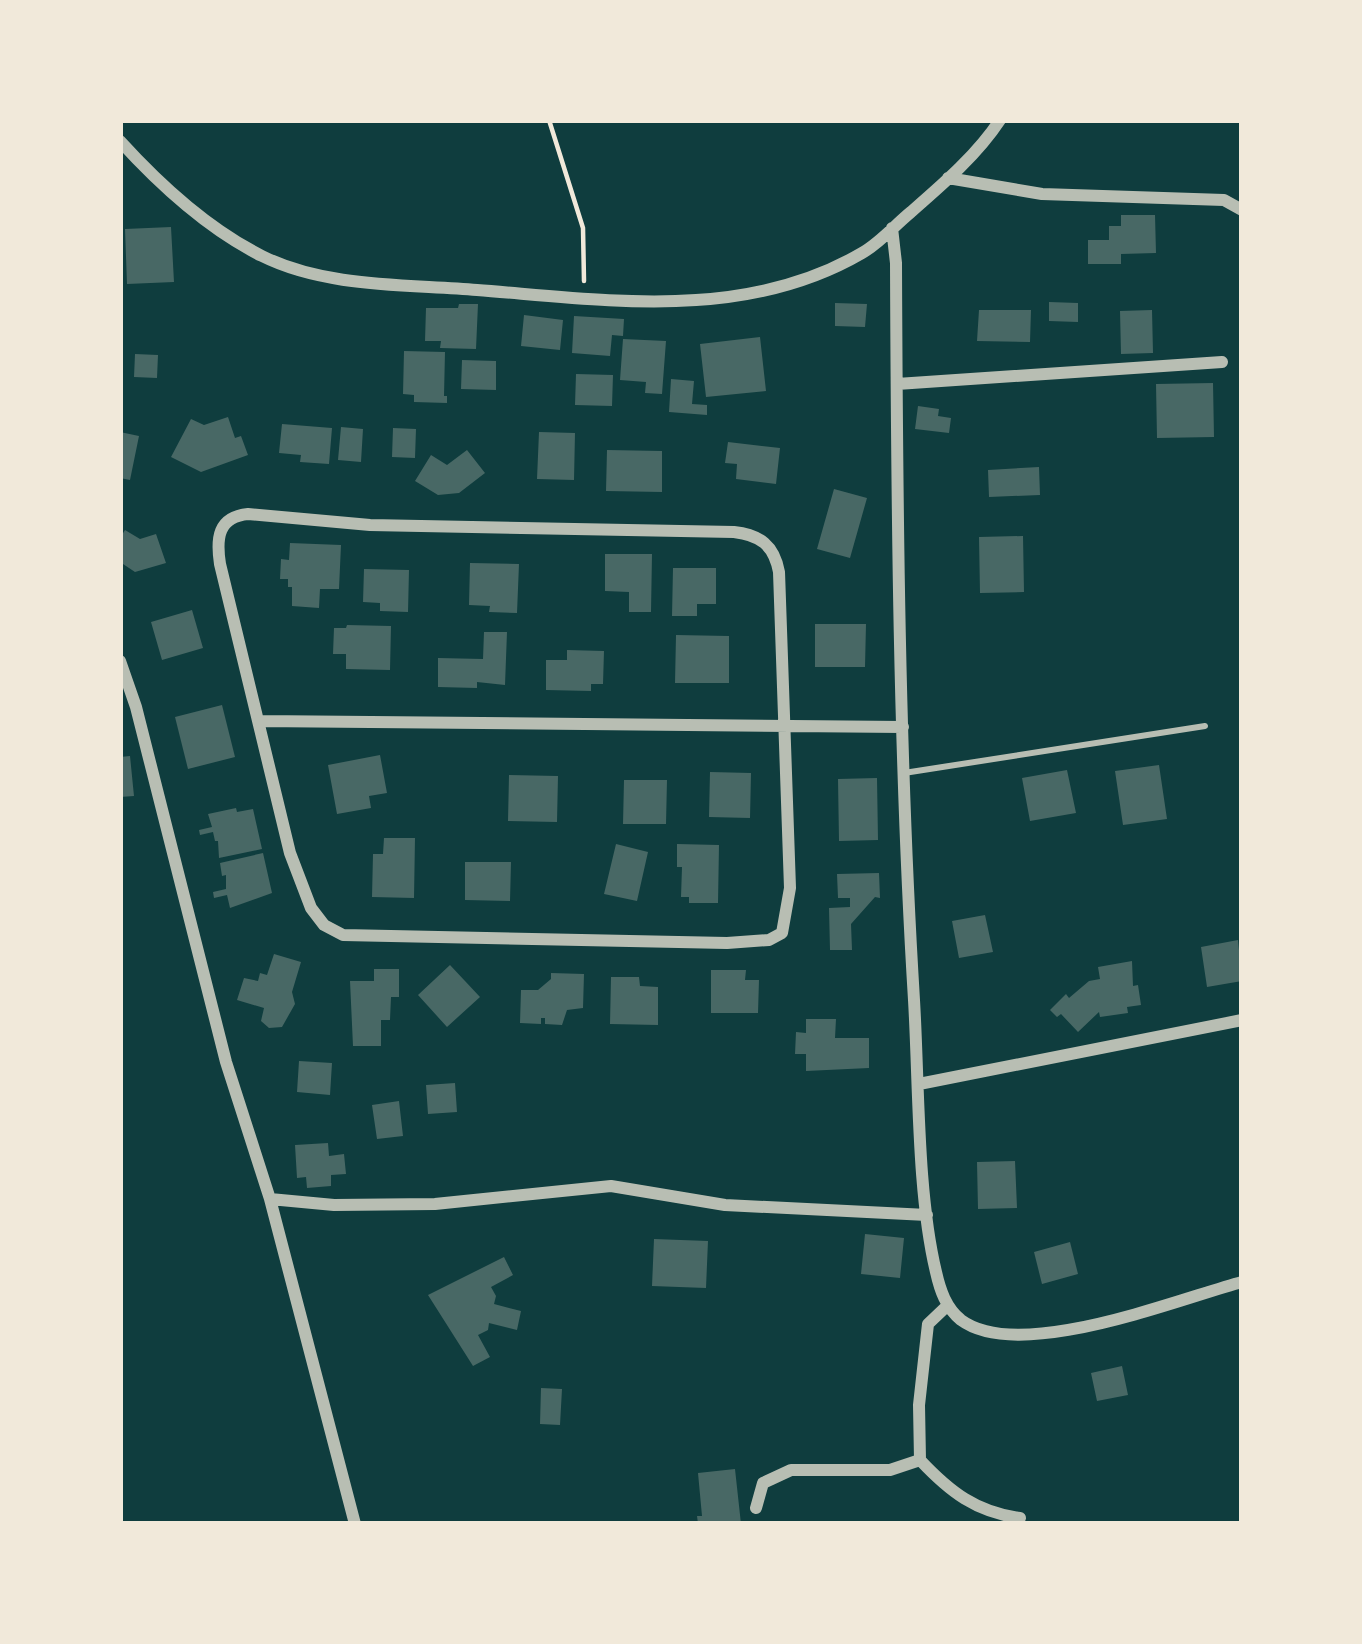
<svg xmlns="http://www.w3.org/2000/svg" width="1362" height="1644" font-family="'Alegreya Sans',sans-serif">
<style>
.building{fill:#486865}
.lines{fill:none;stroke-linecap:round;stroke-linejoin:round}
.path{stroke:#f1e9da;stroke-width:4.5}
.service{stroke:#b8beb3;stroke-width:6}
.minor{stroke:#b8beb3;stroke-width:12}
</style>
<rect width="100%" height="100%" fill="#0f3d3e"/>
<path class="building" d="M1121 215H1155L1156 253 1121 254V264H1088V240H1109V226H1121Z
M171 227 174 282 127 284 125 229Z
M1049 302 1078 303V322L1049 321Z
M835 303 867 304 865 327 835 326Z
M459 304H478L476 349 440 348 441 341H425L426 308H458Z
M979 310H1031L1030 342 977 341Z
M1152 310 1153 353 1121 354 1120 311Z
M524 315 563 320 560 350 521 346Z
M574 316 624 319 623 336 612 335 610 356 572 353Z
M760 337 766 391 706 397 700 344Z
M623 339 666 341 662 394 645 393 646 382 620 380Z
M404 351 445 352 444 396H447V403L414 402V395L403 394Z
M135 354 158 355 157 378 134 377Z
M462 360 496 361V390L461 389Z
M576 374 613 375 612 406 575 405Z
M671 379 694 381 692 404 707 405V415L669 412Z
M1213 383 1214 437 1157 438 1156 384Z
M918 406 939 409 938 416 951 418 949 433 915 429Z
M228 417 235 438 241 436 248 455 201 472 171 457 191 419 204 425Z
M282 424 332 428 329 464 300 462 301 455 279 453Z
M341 427 363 429 361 462 338 460Z
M393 428 416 429 415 458 392 457Z
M120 432 139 436 130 480 120 478Z
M539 432 575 433 574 480 537 479Z
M728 442 780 448 776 484 736 479 737 464 725 463Z
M467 450 485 473 459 493 438 495 415 481 431 455 447 465Z
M607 450 662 451V492L606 491Z
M1039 467 1040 495 989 497 988 470Z
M834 489 867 498 850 558 817 549Z
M125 530 140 539 156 534 166 563 135 572 120 562V538Z
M1023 536 1024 592 980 593 979 537Z
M290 543 341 545 339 589H320L319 608 292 606V587H288V579H280L281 559 289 560Z
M605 554H652L651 612H629V592L605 591Z
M470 563 519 564 517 613 489 612 490 606 469 605Z
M673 568H716V604H697V616H672Z
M364 569 409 570 408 612 380 611V603L363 602Z
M192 610 203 648 162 660 151 622Z
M815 624H866L865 667H815Z
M347 625 391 626 390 670 346 669V654H333L334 628H346Z
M484 632H507L505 685 477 682V688L438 687V658L483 659Z
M676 635 729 636V683H675Z
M567 650 604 651 603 684H591V691L546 690V660H567Z
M222 705 235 757 188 769 175 717Z
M380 755 387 793 369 796 371 808 337 814 328 765Z
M130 756 134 796 120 797V757Z
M1159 765 1167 819 1123 825 1115 771Z
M1067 770 1076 813 1030 821 1022 778Z
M710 772 751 773 750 818 709 817Z
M509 775 558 776 557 822 508 821Z
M877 778 878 840 839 841 838 779Z
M624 780H667L666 824H623Z
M236 808 237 812 253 809 262 849 219 858 218 841H215L213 832 200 835 199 830 212 827 208 814Z
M384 838H415L414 898 372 897 373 854H383Z
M616 844 648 852 637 901 604 894Z
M677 844 719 845 718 903H689V897H681L682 867H677Z
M263 853 272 893 230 908 227 895 214 898 213 892 226 889V875L222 876 220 863Z
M465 862H511L510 901 465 900Z
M879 873 880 898 875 897 851 924 852 950H830L829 908 850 907V898H838L837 874Z
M985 915 993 952 959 958 952 921Z
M1238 940 1242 981 1207 987 1201 947Z
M274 954 301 962 292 992 295 1004 282 1027 269 1028 261 1021 264 1008 237 1000 244 978 258 981 260 973 267 975Z
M1132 961 1133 986 1138 985 1141 1005 1127 1007 1128 1013 1100 1017 1099 1012 1078 1032 1061 1014 1057 1017 1050 1010 1066 994 1069 998 1089 981 1100 979 1098 967Z
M450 965 480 997 447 1027 418 995Z
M374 969H399V997H391L390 1020H381V1046H353L350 981H374Z
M711 970H746L745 980H759L758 1013H711Z
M551 973 584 974 583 1008 567 1010 562 1025 545 1024V1018H541V1024L520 1023 521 990H538L551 979Z
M611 977H639L640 986 658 987V1025L610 1024Z
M806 1019H836L835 1038H869V1068L806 1071V1054H795L796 1032 806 1033Z
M299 1061 332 1063 330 1095 297 1092Z
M455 1083 457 1112 428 1114 426 1085Z
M399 1101 403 1136 377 1139 372 1105Z
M328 1143 329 1156 344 1154 346 1174 331 1175V1186L307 1188 306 1177 297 1178 295 1145Z
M1015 1161 1017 1208 978 1209 977 1162Z
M865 1234 904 1238 900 1278 861 1274Z
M654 1239 708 1241 706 1288 652 1286Z
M1070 1242 1078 1274 1042 1284 1034 1252Z
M504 1257 513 1275 491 1287 496 1296 494 1304 521 1311 517 1330 489 1323 488 1330 478 1335 490 1357 473 1366 428 1295Z
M1122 1366 1128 1395 1097 1401 1091 1373Z
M541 1388 562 1389 560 1425 540 1424Z
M735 1469 741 1524H698L697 1516H702L698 1473Z"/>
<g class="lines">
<path class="path" d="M549 120 583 228 584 281"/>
<path class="service" d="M904 773 1205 726"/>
<path class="minor" d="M120 141C160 185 208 229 262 256 326 288 407 284 477 290 607 300 744 322 862 253 880 243 895 225 911 212 942 185 977 155 1000 120
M948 178 1042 194 1224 200 1242 210
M892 228 896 263C897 509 899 755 914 1000 919 1084 917 1193 936 1272 940 1290 946 1308 961 1320 1019 1363 1175 1300 1242 1282
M897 384 1222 362
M248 514 370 525 734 532C760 535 774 545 779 572L790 888 782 933 769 940 727 943 343 935 324 925 311 908 290 853 220 564C216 538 218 517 248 514Z
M120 661 136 707 226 1062 270 1199 355 1524
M259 721 903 727
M919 1084 1242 1020
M270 1199 334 1205 435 1204 611 1186 725 1205 927 1215
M920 1460C950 1492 976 1512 1020 1518
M756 1508 763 1483 791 1470H890L920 1460 919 1405 928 1324 948 1305"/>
</g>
<rect width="1362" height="1644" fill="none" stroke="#f1e9da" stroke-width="246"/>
</svg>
